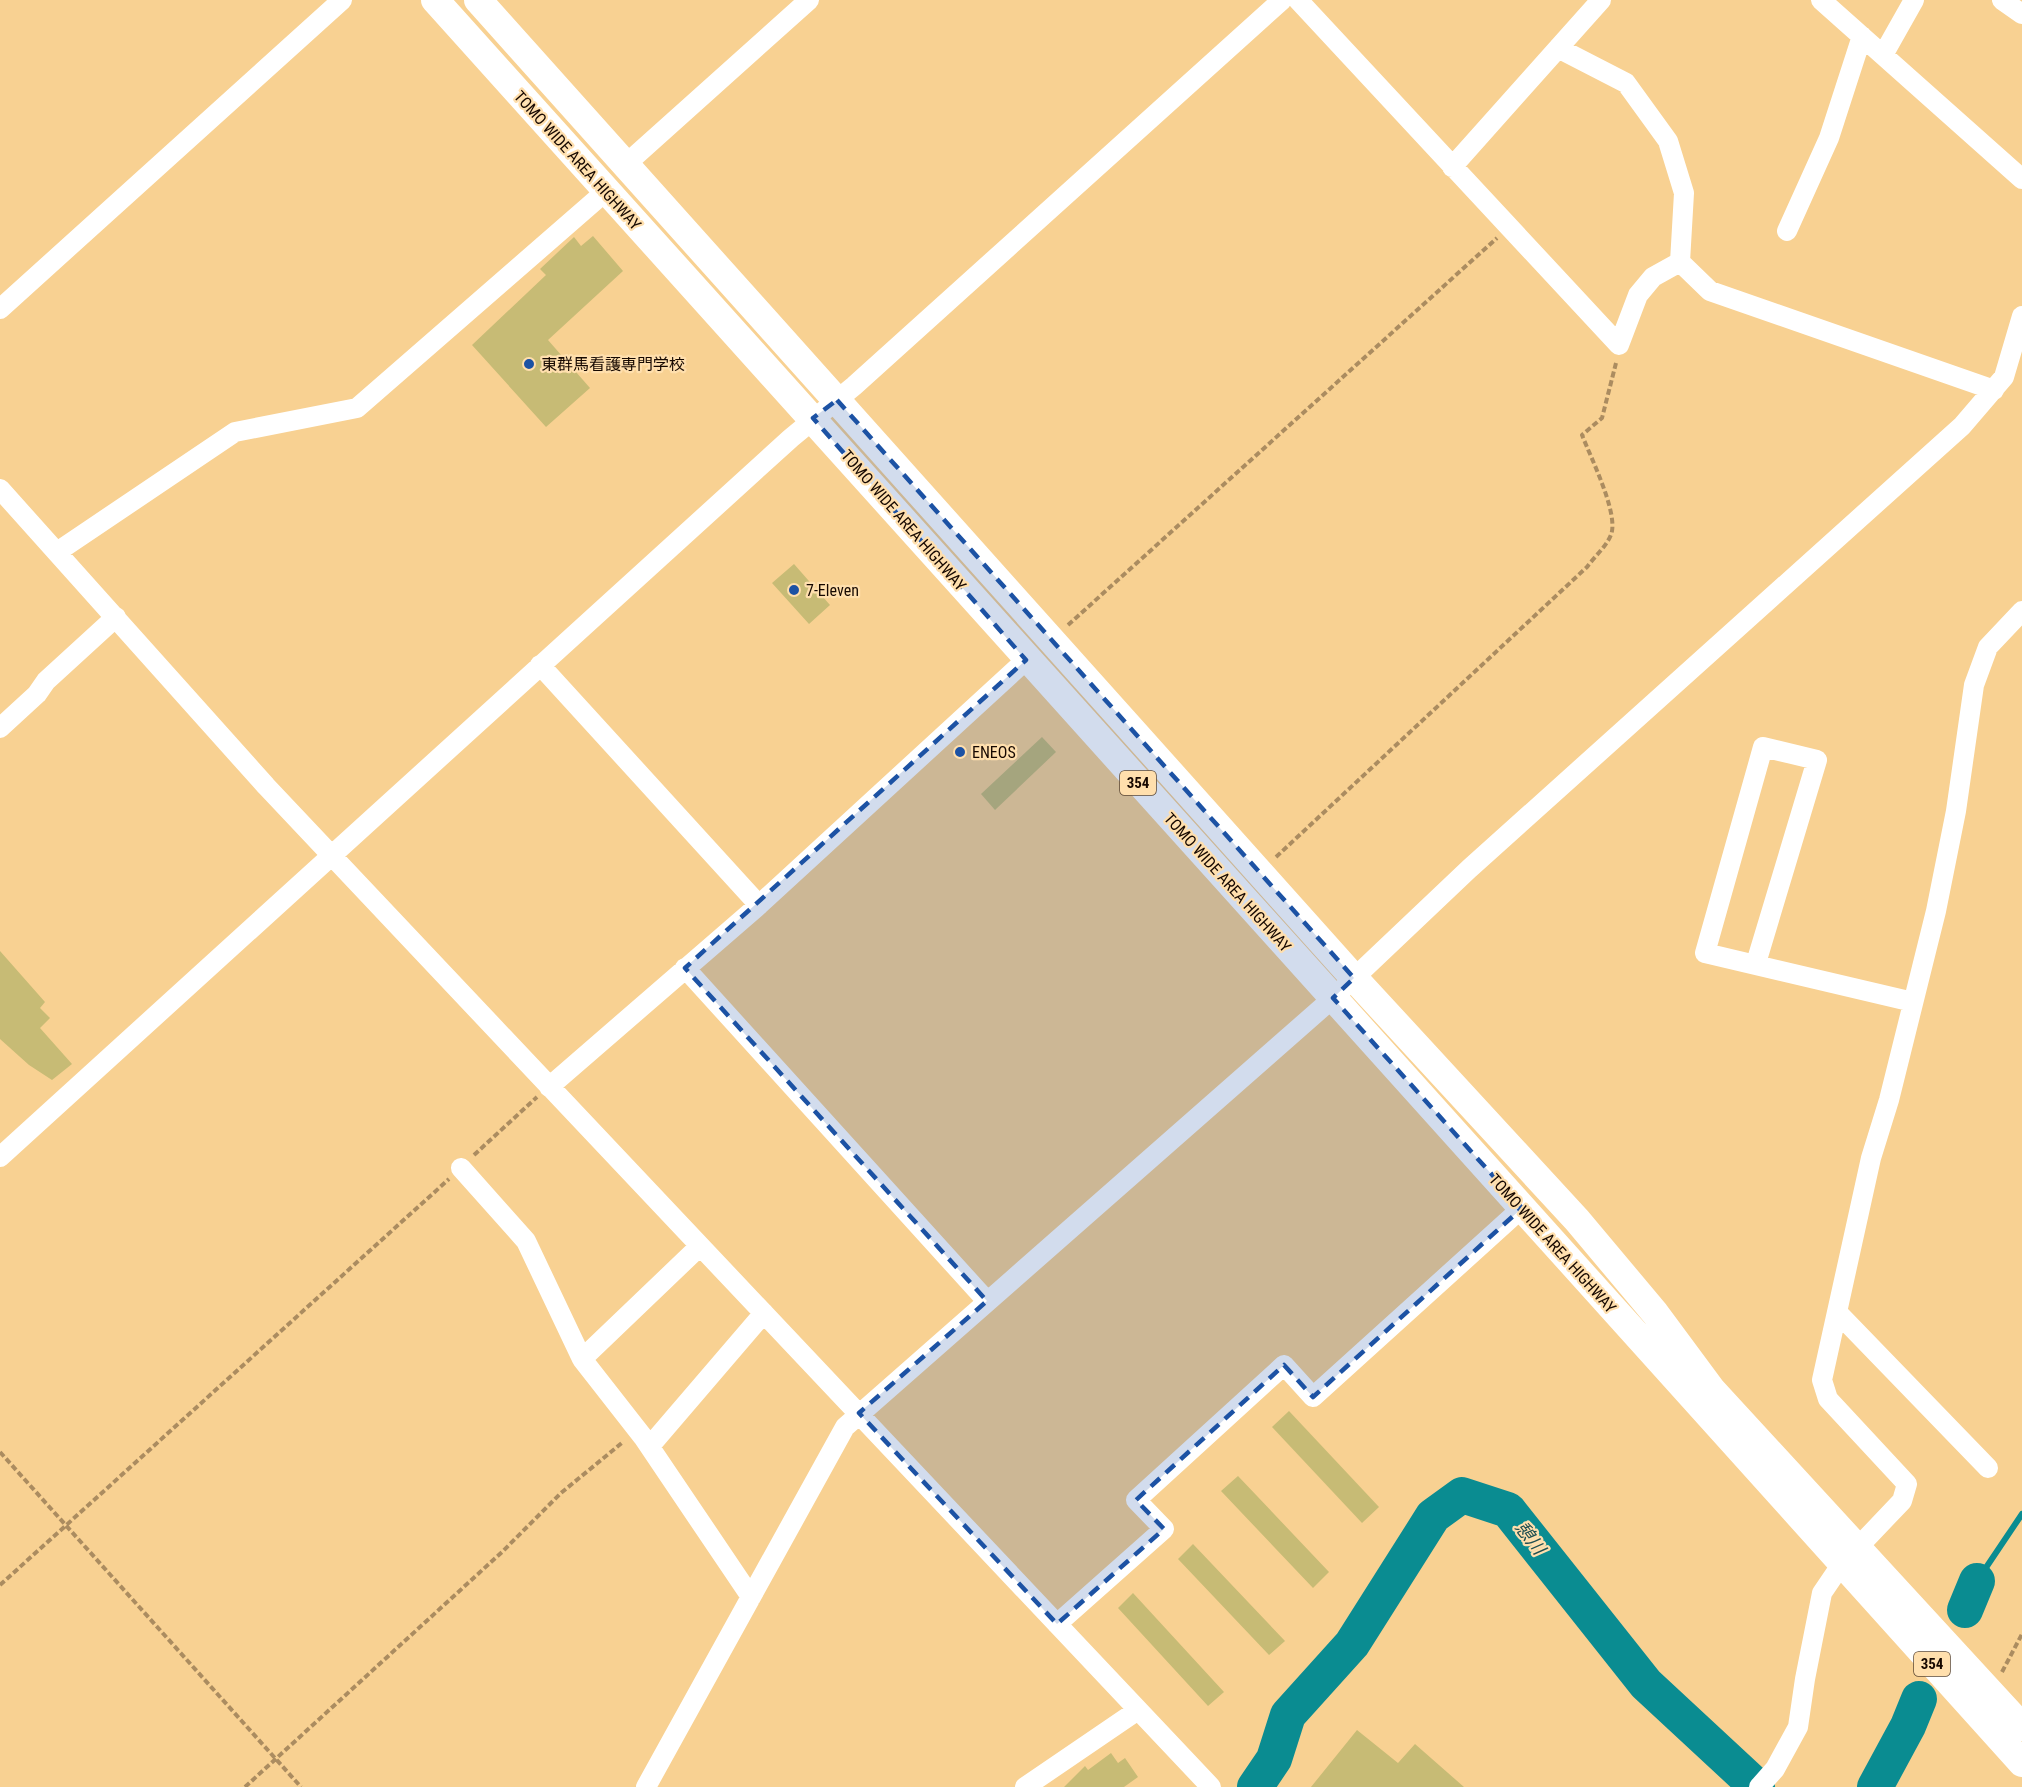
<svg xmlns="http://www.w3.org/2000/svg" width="2022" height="1787" font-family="'Roboto Condensed','Noto Sans JP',sans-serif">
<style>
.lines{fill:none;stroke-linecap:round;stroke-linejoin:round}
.stream{stroke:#0a8c91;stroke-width:6}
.river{stroke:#0a8c91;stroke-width:36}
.building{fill:#c7bb75}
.path{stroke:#ab8c60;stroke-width:4;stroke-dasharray:6 3;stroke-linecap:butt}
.minor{stroke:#fff;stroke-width:20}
.highway{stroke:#fff;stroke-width:28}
.marked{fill:#1c52a4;fill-opacity:0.2;stroke:#1c52a4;stroke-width:4.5;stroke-dasharray:12 8;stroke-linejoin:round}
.poi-dot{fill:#1c52a4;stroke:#ffdfad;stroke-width:2}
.labels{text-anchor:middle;stroke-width:4.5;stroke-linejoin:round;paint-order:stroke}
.shield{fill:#ffdfad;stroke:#5c4834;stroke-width:1.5}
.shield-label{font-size:15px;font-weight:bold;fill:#160800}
.street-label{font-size:16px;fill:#160800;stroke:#ffdfad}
.poi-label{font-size:16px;fill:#160800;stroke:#ffdfad;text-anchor:start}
.water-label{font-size:18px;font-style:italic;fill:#204f51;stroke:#ffdfad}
</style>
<rect width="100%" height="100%" fill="#f8d192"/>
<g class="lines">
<path class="stream" d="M1977 1581 2022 1514"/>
<path class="river" d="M1965 1610 1977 1581
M1255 1787 1274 1759 1288 1715 1352 1644 1433 1516 1462 1495 1508 1510 1646 1684 1757 1787
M1875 1787 1908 1726 1919 1699"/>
</g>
<path class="building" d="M593 236 623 271 548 340 590 388 546 427 472 345 546 275 540 269 574 237 581 246Z
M794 564 830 605 809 624 772 583Z
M1042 737 1056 752 995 810 981 794Z
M0 951 45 1002 40 1008 50 1018 40 1028 72 1064 52 1080 29 1065 0 1039Z
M1289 1411 1379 1507 1362 1523 1272 1427Z
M1238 1476 1329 1572 1313 1588 1221 1491Z
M1193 1544 1285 1641 1269 1655 1178 1559Z
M1133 1593 1224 1692 1208 1706 1118 1608Z
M1357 1730 1398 1763 1415 1744 1464 1787H1311Z
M1111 1753 1118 1763 1125 1758 1138 1777 1124 1787H1064L1085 1766 1088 1770Z"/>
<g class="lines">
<path class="path" d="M1068 625 1497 238
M1276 857 1587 567C1594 557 1610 543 1612 531 1616 508 1591 458 1582 435L1602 418 1616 363
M474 1155 537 1097
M0 1452 301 1787
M0 1585 449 1179
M2002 1672 2022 1634
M245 1787 502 1552 561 1493 623 1442"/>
<path class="minor" d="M1298 0 1619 345 1638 295 1653 277 1680 262
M1821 0 2022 179
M2002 0 2022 14
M1558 48 1626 83 1668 141 1684 193 1680 262 1710 291 1994 390
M1883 55 1914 0
M625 165 809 0
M1452 167 1601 0
M1787 231 1829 138 1862 36
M0 309 342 0
M0 489 266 786 1211 1787
M57 552 235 432 357 408 605 192
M540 665 759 905
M0 728 37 694 46 681 116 617
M1756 963 1817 760 1763 747 1705 953 1913 1002
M685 968 987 1301
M549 1087 759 905 1026 660
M0 1157 791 438 854 386 1282 0
M461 1168 526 1241 582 1359
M700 1246 582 1359 643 1437 751 1597
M1837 1312 1988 1468
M650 1446 764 1313
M1057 1624 1164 1529 1136 1500 1284 1365 1313 1397 1522 1208
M646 1787 845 1427 1333 998 1469 869 1962 426 2004 377 2022 316
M1025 1787 1138 1710
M1759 1787 1775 1769 1798 1727 1805 1679 1822 1593 1841 1565 1902 1501 1907 1484 1828 1399 1822 1380 1871 1158 1889 1100 1936 911 1956 811 1974 685 1988 647 2022 611"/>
<path class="highway" d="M435 0 2022 1763
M478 0 1354 978 1577 1220 1655 1313 1712 1390 2022 1727"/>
</g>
<path class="marked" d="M837 400 1354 978 1333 998 1522 1208 1313 1397 1284 1365 1136 1500 1164 1529 1057 1624 859 1413 987 1301 685 968 1026 660 813 418Z"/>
<g class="poi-dot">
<circle cx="529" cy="364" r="6"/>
<circle cx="794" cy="590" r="6"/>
<circle cx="960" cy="752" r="6"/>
</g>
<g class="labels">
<g class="shield">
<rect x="1120" y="771" width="36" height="24" rx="4.5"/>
<rect x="1914" y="1652" width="36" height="24" rx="4.5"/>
</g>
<g class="shield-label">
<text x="1138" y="788">354</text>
<text x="1932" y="1669">354</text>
</g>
<g class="street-label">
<text transform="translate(578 160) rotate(48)" y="6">TOMO WIDE AREA HIGHWAY</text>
<text transform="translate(904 520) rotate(49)" y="6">TOMO WIDE AREA HIGHWAY</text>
<text transform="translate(1228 882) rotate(48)" y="6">TOMO WIDE AREA HIGHWAY</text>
<text transform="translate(1553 1243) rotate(48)" y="6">TOMO WIDE AREA HIGHWAY</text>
</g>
<g class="poi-label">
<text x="541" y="370">東群馬看護専門学校</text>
<text x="806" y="596">7-Eleven</text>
<text x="972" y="758">ENEOS</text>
</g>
<g class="water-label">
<text transform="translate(1530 1538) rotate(52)" y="6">憩川</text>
</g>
</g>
</svg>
